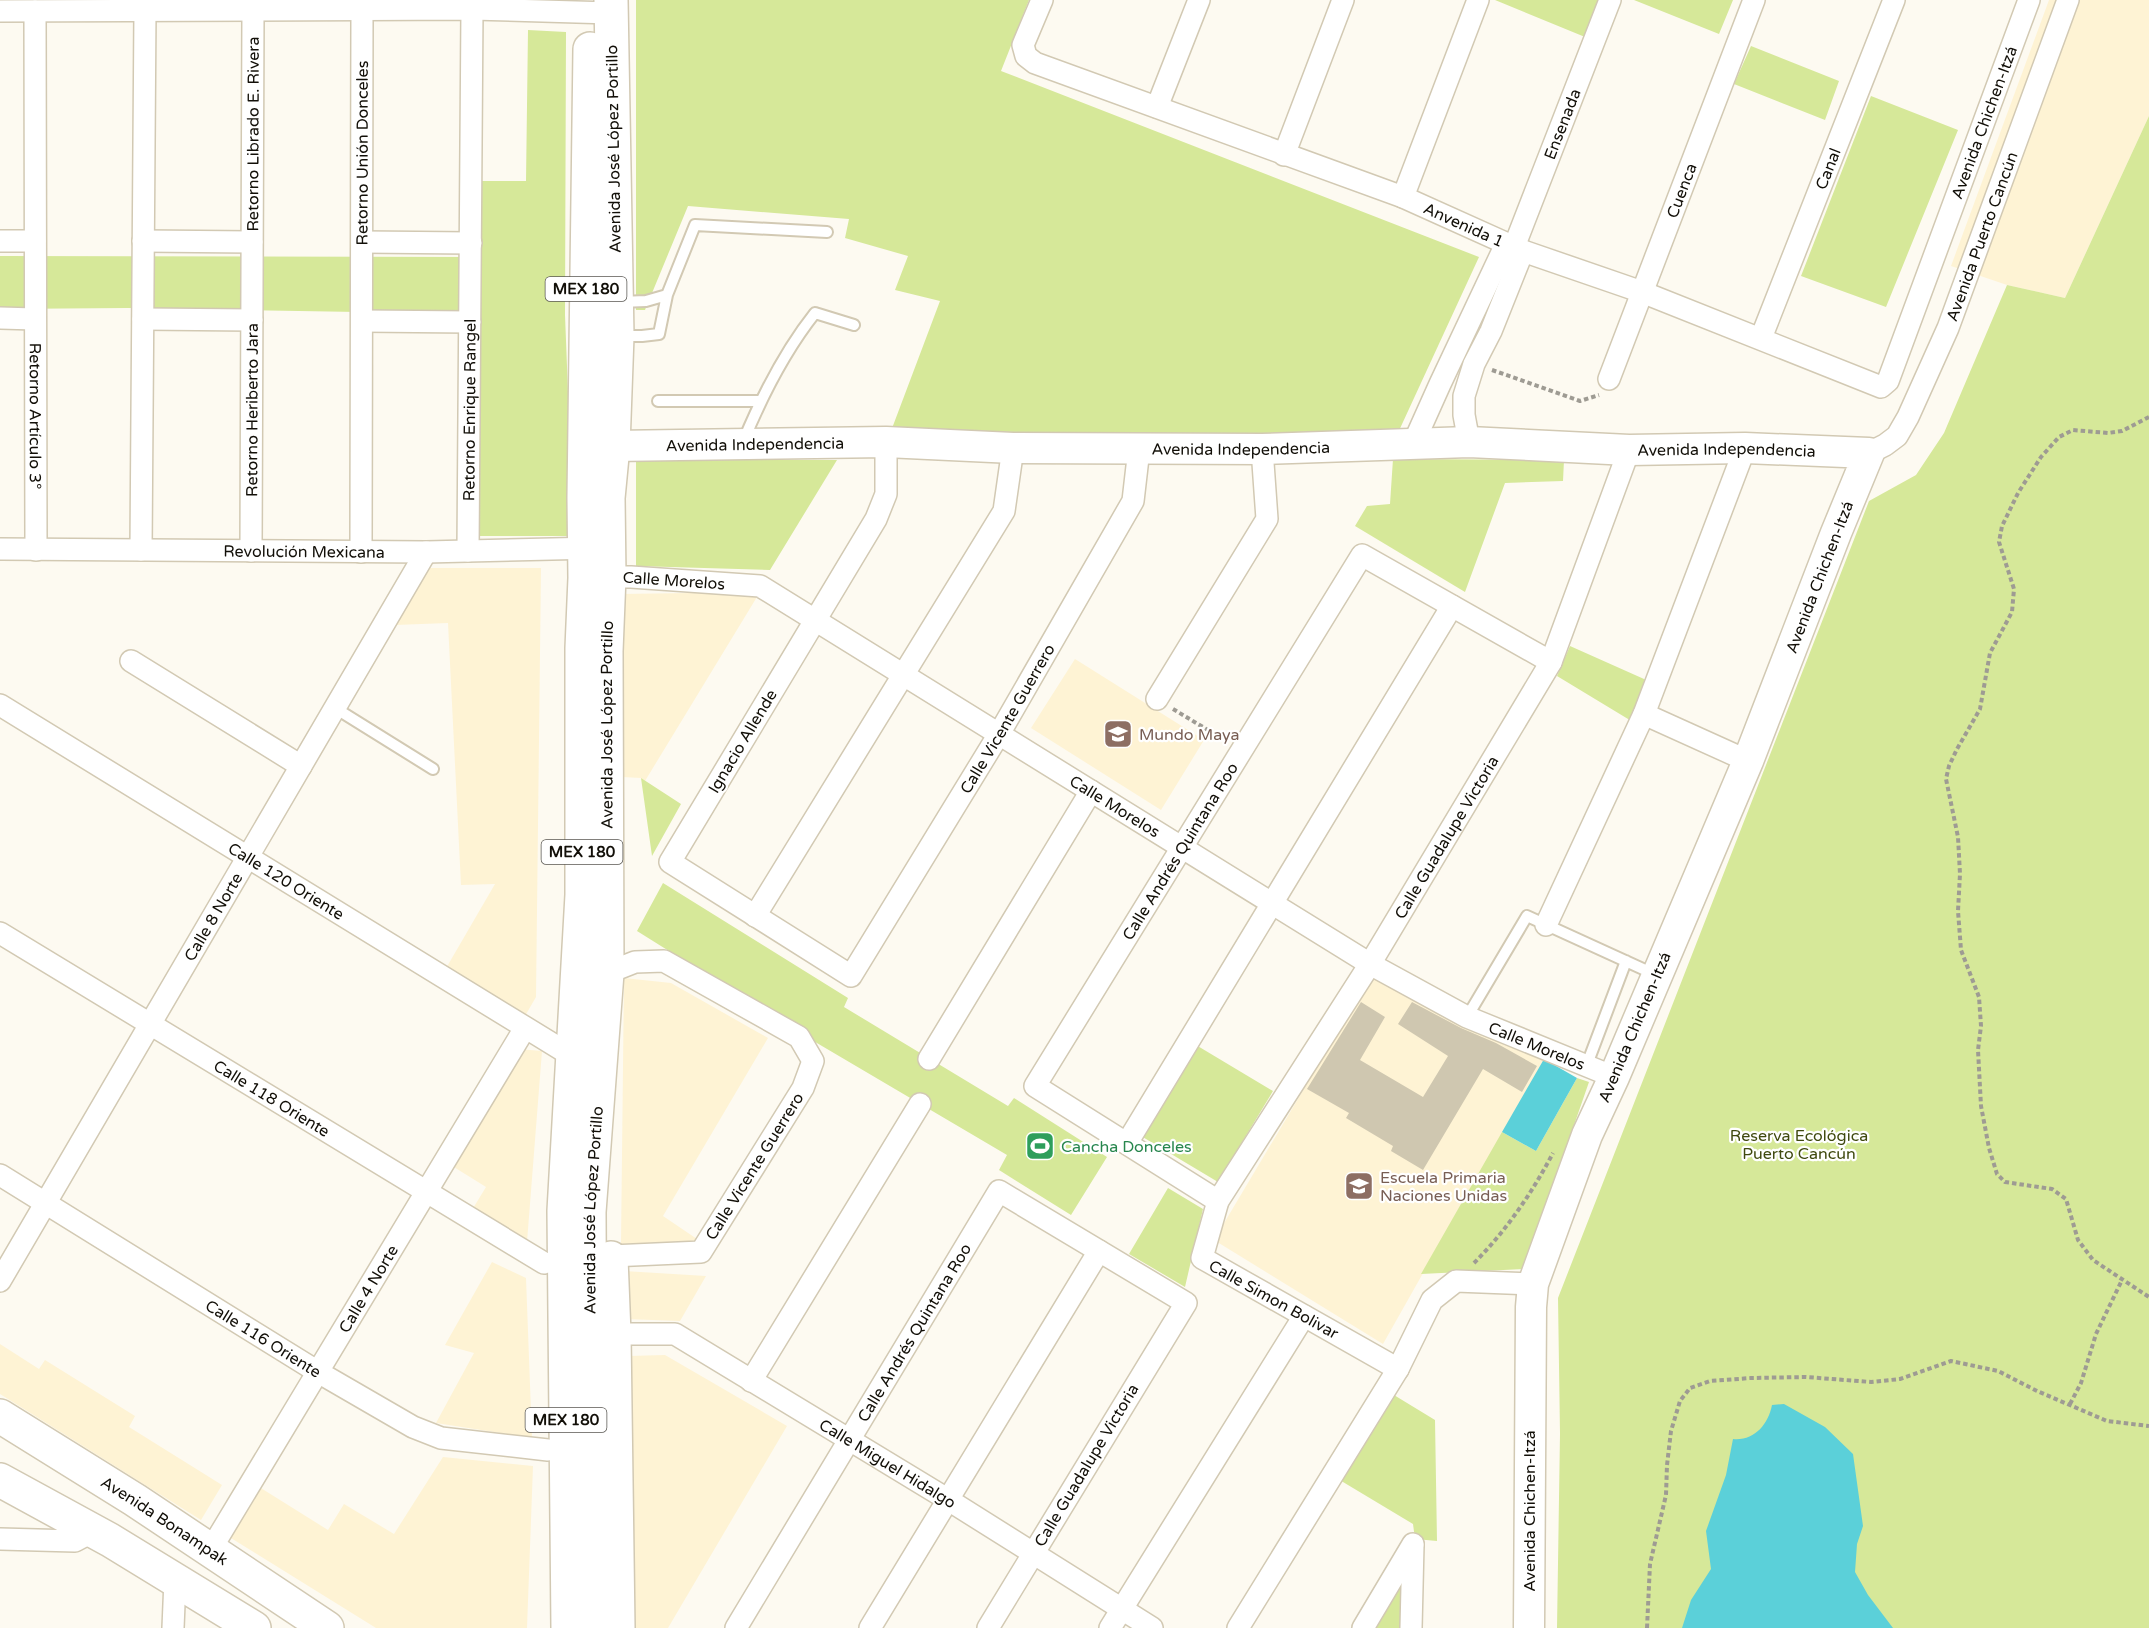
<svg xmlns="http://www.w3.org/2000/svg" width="2149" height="1628" font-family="'Varela Round',sans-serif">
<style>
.built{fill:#fef3d4}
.green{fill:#d6e899}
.water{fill:#5bd0d9}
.building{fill:#cfc7b0}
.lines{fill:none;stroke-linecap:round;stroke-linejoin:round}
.lane-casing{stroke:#d2c9b3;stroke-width:14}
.street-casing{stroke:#d2c9b3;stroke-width:24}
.secondary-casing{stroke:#d2c9b3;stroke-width:33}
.primary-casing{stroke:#d2c9b3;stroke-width:36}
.path{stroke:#9e9b93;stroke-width:4;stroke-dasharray:4.5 3;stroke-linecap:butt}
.lane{stroke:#fff;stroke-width:10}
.street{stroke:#fff;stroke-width:21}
.secondary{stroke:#fff;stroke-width:30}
.primary{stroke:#fff;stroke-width:33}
.labels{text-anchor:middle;stroke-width:4.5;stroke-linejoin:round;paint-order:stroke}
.shield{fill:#fff;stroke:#595752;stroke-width:1.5}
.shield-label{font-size:15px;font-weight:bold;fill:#120f08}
.street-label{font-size:16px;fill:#120f08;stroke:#fff}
.education-label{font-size:16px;fill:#785e54;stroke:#fff;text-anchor:start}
.park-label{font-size:16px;fill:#3f490e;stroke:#fff}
.leisure-label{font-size:16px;fill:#27864d;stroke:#fff;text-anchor:start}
</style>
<rect width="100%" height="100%" fill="#fdfaf1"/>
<path class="built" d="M2049 0H2149V116L2065 298 2007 285 1951 266Z
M430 568H541L536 997 525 1016 445 970 495 884 461 885 448 623 395 625Z
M760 592 645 781 641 778 622 777 620 594Z
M1075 659 1204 740 1161 810 1031 728Z
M1380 961 1544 1059 1383 1344 1214 1240Z
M624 978 671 983 768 1038 663 1216 697 1239 693 1245 621 1244Z
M518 1049 542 1051 527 1242 472 1210 486 1187 449 1164Z
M492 1262 526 1278 532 1438 436 1423 474 1353 445 1345Z
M624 1271 706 1276 680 1321 625 1319Z
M0 1344 39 1369 45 1360 135 1416 129 1427 222 1485 201 1520 0 1394Z
M665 1355 787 1426 668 1628H629L628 1356Z
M443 1457 533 1466 527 1628H376L226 1535 256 1485 328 1530 344 1504 394 1534Z"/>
<path class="green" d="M636 0H1029L1001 71 1479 257 1397 435 891 431 940 301 895 290 908 256 845 238 849 219 688 206 645 310H636Z
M1495 0H1598L1585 37Z
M1634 0H1733L1719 34Z
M528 30 566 32 565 315 571 469 572 536H475L477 314 128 308 0 309V256L473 257V181H526Z
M1751 46 1839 81 1825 120 1734 84Z
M1871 96 1958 130 1886 307 1801 276Z
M2149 116V1628H1557L1560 1434 1558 1298 1869 501 1916 475 1944 433 2007 285 2065 298Z
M636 459 837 460 770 570 636 566Z
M1393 459 1564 460 1563 481 1505 483 1465 592 1355 526 1367 506 1390 504Z
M1570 646 1653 683 1633 722 1557 676Z
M641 778 681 804 652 856Z
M663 883 848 998 844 1007 1008 1106 1014 1098 1107 1157 1071 1215 999 1170 1007 1155 805 1036 637 931Z
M1196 1045 1273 1091 1218 1182 1141 1136Z
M1577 1078 1589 1082 1524 1269 1421 1274 1502 1132 1536 1151Z
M1168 1188 1203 1209 1185 1287 1129 1254Z
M1389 1392 1435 1420 1437 1541 1415 1539 1413 1524 1338 1479Z
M1410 1556 1407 1628H1368Z"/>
<path class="water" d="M1544 1059 1577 1078 1536 1151 1502 1132Z
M1784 1404 1825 1427 1853 1454 1863 1526 1857 1544 1855 1572 1868 1595 1893 1628H1682L1691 1600 1711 1569 1706 1531 1726 1475 1733 1439C1754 1441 1768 1425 1772 1405Z"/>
<path class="building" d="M1361 1002 1385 1017 1360 1060 1423 1097 1448 1056 1398 1024 1412 1002 1461 1028 1496 1043 1537 1066 1522 1092 1483 1069 1423 1170 1391 1151 1393 1146 1346 1118 1349 1113 1307 1089Z"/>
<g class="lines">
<g class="lane-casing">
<path id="lane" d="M620 302 646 301 667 295
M621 336H642L659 334 667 295 695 225 827 232
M658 401H760
M743 442C762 396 784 352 815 313L854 325
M335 708 433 769
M1467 1017 1527 916 1654 974
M1586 1067 1626 961"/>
</g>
<g class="street-casing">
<g id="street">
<path id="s1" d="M1042 0 1023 45 1026 56 1035 63 1403 197 1523 251 1642 292 1881 387 1888 381 2029 0"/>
<path d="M0 11 472 9 611 13"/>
<path id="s2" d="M35 11 36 550"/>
<path d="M1157 107 1199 0"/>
<path d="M1284 155 1343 0"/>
<path d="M1403 197 1478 0"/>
<path d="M0 241H35"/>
<path d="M143 241 252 242"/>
<path d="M362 242 471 243"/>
<path id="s3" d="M1514 247 1610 0"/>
<path d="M0 318 35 319"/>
<path d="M143 319 252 320"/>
<path d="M362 321 470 322"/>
<path id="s4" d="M1761 338 1894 0"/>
<path id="s5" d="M1609 379 1754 0"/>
<path id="s6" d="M886 442V494L876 519 670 862 851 976 999 734 1133 501 1139 449"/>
<path d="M1414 442 1440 384 1506 244"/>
<path d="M1469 442 1464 415V396L1474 364 1491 331 1523 251"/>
<path id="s7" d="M1869 453 1885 445 1897 436 1908 417 1948 328 2068 0"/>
<path id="s8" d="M0 549 426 552 596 548"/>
<path d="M141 550 145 10"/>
<path id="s9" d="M251 551 253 10"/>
<path id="s10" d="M468 551 472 9"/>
<path id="s11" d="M361 552 362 9"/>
<path id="s12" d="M598 577H631L760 586 1370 964 1467 1017 1614 1077"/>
<path d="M131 661 301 766"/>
<path d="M1157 699 1267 519 1262 449"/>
<path id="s13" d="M0 705 572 1056"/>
<path d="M1644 714 1748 761"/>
<path d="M755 916 1004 511 1013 448"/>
<path d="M1546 925 1644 714 1745 448"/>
<path id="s14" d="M0 933 544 1263"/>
<path d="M607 973 635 962 664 961 799 1037 813 1061 803 1088 701 1252 611 1256"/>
<path d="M929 1059 1091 791"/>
<path d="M1127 1143 1452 606"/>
<path id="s15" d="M0 1175 318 1372 413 1427 441 1438 548 1450"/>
<path id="s16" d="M1218 1201 1035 1086 1362 555 1551 662"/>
<path id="s17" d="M0 1281 426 552"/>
<path id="s18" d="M614 1334H675L947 1499 1152 1628"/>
<path id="s19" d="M1398 1369 1202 1258 1218 1201 1370 964 1551 662 1629 450"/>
<path d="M751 1381 920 1104"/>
<path d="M0 1539 75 1541 94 1531"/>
<path id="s20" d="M211 1549 525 1028"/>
<path d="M173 1628 175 1580"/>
<path id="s21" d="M736 1628 999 1191 1186 1303 988 1628"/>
<path d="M870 1628 1099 1251"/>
<path d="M1110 1628 1304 1316"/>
<path d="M1238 1628 1398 1369 1432 1300 1456 1281 1533 1284"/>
<path d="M1363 1628 1413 1544"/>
<path d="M1411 1628 1413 1545"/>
</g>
</g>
<g class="secondary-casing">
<g id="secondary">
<path id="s22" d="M613 446 886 442 1013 448 1262 449 1469 442 1629 450 1745 448 1869 453 1836 533 1748 761 1614 1077 1587 1135 1533 1284 1531 1307 1529 1628"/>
</g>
</g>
<g class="primary-casing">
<g id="primary">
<path d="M611 1258 614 1334 618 1628"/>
<path id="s23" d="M0 1416 135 1500 327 1628"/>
<path d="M0 1480 110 1540 254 1628"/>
<path d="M568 1628 564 1211 582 895V648L585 578 584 498 590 49"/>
<path id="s24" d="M591 1628 589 1212 607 973 606 651 609 576 608 498 613 446 617 336 611 0"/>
</g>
</g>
<path class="path" d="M1492 370 1580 401 1599 395
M2149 417 2122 431 2108 433 2073 430 2059 437 2041 457 2018 493 2002 526 1999 542 2014 589 2012 612 1990 653 1980 709 1957 749 1949 766 1946 779 1958 837 1960 874 1958 911 1961 950 1979 997 1981 1026 1978 1050 1981 1106 1989 1148 1997 1174 2005 1182 2052 1189 2066 1199 2078 1240 2093 1260 2149 1297
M1173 709 1226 741
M1474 1263C1506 1231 1532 1193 1553 1153
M2070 1404 2081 1383 2096 1334 2122 1280
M1647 1628 1650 1564 1666 1495 1667 1465 1671 1431 1680 1401 1690 1388 1710 1381 1751 1378 1806 1377 1871 1382 1900 1379 1951 1361 1998 1371 2037 1391 2107 1421 2149 1426"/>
<use href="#lane" class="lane"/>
<use href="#street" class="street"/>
<use href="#secondary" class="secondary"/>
<use href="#primary" class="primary"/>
</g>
<defs>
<g id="school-square" transform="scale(1.5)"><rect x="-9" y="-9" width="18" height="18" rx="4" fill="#8d6e63" stroke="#fff"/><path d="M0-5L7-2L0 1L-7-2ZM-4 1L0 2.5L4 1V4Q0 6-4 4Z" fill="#fff"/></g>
<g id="stadium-square" transform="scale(1.5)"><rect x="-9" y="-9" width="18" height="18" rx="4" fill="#2e9e5b" stroke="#fff"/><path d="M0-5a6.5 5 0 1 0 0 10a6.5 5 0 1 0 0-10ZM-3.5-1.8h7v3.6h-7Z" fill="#fff"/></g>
</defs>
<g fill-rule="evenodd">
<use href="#school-square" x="1118" y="734"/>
<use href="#stadium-square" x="1040" y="1146"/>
<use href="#school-square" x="1359" y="1186"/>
</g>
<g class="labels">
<g class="shield">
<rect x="545.5" y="277" width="81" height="24" rx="4.5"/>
<rect x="541.5" y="840" width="81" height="24" rx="4.5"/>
<rect x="525.5" y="1408" width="81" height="24" rx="4.5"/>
</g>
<g class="shield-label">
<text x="586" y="294">MEX 180</text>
<text x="582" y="857">MEX 180</text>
<text x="566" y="1425">MEX 180</text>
</g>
<g class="street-label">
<text dy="6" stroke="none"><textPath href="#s1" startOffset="1263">Avenida Chichen-Itzá</textPath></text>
<text dy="6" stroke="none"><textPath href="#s3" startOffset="132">Ensenada</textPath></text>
<text dy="6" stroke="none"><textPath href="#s9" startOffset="417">Retorno Librado E. Rivera</textPath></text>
<text dy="6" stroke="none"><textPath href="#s11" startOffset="399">Retorno Unión Donceles</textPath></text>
<text transform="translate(613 149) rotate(-91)" y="6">Avenida José López Portillo</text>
<text dy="6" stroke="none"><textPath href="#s4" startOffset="182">Canal</textPath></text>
<text dy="6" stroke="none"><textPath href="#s5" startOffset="202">Cuenca</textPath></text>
<text dy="6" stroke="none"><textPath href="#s1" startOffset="530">Anvenida 1</textPath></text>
<text dy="6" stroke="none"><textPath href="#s7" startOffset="250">Avenida Puerto Cancún</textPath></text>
<text dy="6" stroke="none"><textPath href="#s9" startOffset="141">Retorno Heriberto Jara</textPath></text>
<text dy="6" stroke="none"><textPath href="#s10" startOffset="141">Retorno Enrique Rangel</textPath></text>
<text dy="6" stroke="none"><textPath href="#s2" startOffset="405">Retorno Artículo 3°</textPath></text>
<text dy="6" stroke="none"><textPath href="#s22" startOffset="142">Avenida Independencia</textPath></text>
<text dy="6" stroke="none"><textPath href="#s22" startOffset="628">Avenida Independencia</textPath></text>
<text dy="6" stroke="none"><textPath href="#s22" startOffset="1114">Avenida Independencia</textPath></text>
<text dy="6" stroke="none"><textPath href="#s8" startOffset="304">Revolución Mexicana</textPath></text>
<text transform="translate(1819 577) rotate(-69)" y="6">Avenida Chichen-Itzá</text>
<text dy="6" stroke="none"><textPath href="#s12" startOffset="76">Calle Morelos</textPath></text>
<text dy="6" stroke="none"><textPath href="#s6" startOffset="994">Calle Vicente Guerrero</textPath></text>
<text dy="6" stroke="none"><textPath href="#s24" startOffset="904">Avenida José López Portillo</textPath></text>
<text transform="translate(742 741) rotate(-59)" y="6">Ignacio Allende</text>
<text dy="6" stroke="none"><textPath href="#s12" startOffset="580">Calle Morelos</textPath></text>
<text dy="6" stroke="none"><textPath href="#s19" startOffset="714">Calle Guadalupe Victoria</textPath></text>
<text dy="6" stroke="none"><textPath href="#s16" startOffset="492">Calle Andrés Quintana Roo</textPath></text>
<text dy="6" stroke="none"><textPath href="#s13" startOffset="336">Calle 120 Oriente</textPath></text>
<text dy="6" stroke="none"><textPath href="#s17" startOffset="422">Calle 8 Norte</textPath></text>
<text transform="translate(1634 1027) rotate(-67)" y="6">Avenida Chichen-Itzá</text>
<text dy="6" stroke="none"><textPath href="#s12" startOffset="1066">Calle Morelos</textPath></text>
<text dy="6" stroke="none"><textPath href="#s14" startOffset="318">Calle 118 Oriente</textPath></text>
<text transform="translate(754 1166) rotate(-58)" y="6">Calle Vicente Guerrero</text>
<text dy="6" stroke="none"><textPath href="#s24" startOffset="418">Avenida José López Portillo</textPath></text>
<text dy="6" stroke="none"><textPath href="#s20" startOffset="304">Calle 4 Norte</textPath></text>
<text transform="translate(1274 1299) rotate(29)" y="6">Calle Simon Bolivar</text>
<text dy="6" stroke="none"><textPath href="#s21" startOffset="345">Calle Andrés Quintana Roo</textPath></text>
<text dy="6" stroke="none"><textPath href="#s15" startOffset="310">Calle 116 Oriente</textPath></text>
<text dy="6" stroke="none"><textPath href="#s18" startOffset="310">Calle Miguel Hidalgo</textPath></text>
<text transform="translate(1086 1465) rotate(-59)" y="6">Calle Guadalupe Victoria</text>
<text transform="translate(1529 1511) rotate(-90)" y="6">Avenida Chichen-Itzá</text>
<text dy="6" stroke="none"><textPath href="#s23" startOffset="195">Avenida Bonampak</textPath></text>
</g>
<g class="education-label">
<text x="1139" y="740">Mundo Maya</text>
<text x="1380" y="1183">Escuela Primaria<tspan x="1380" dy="18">Naciones Unidas</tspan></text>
</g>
<g class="park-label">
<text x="1799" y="1141">Reserva Ecológica<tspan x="1799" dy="18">Puerto Cancún</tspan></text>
</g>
<g class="leisure-label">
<text x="1061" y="1152">Cancha Donceles</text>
</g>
</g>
</svg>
